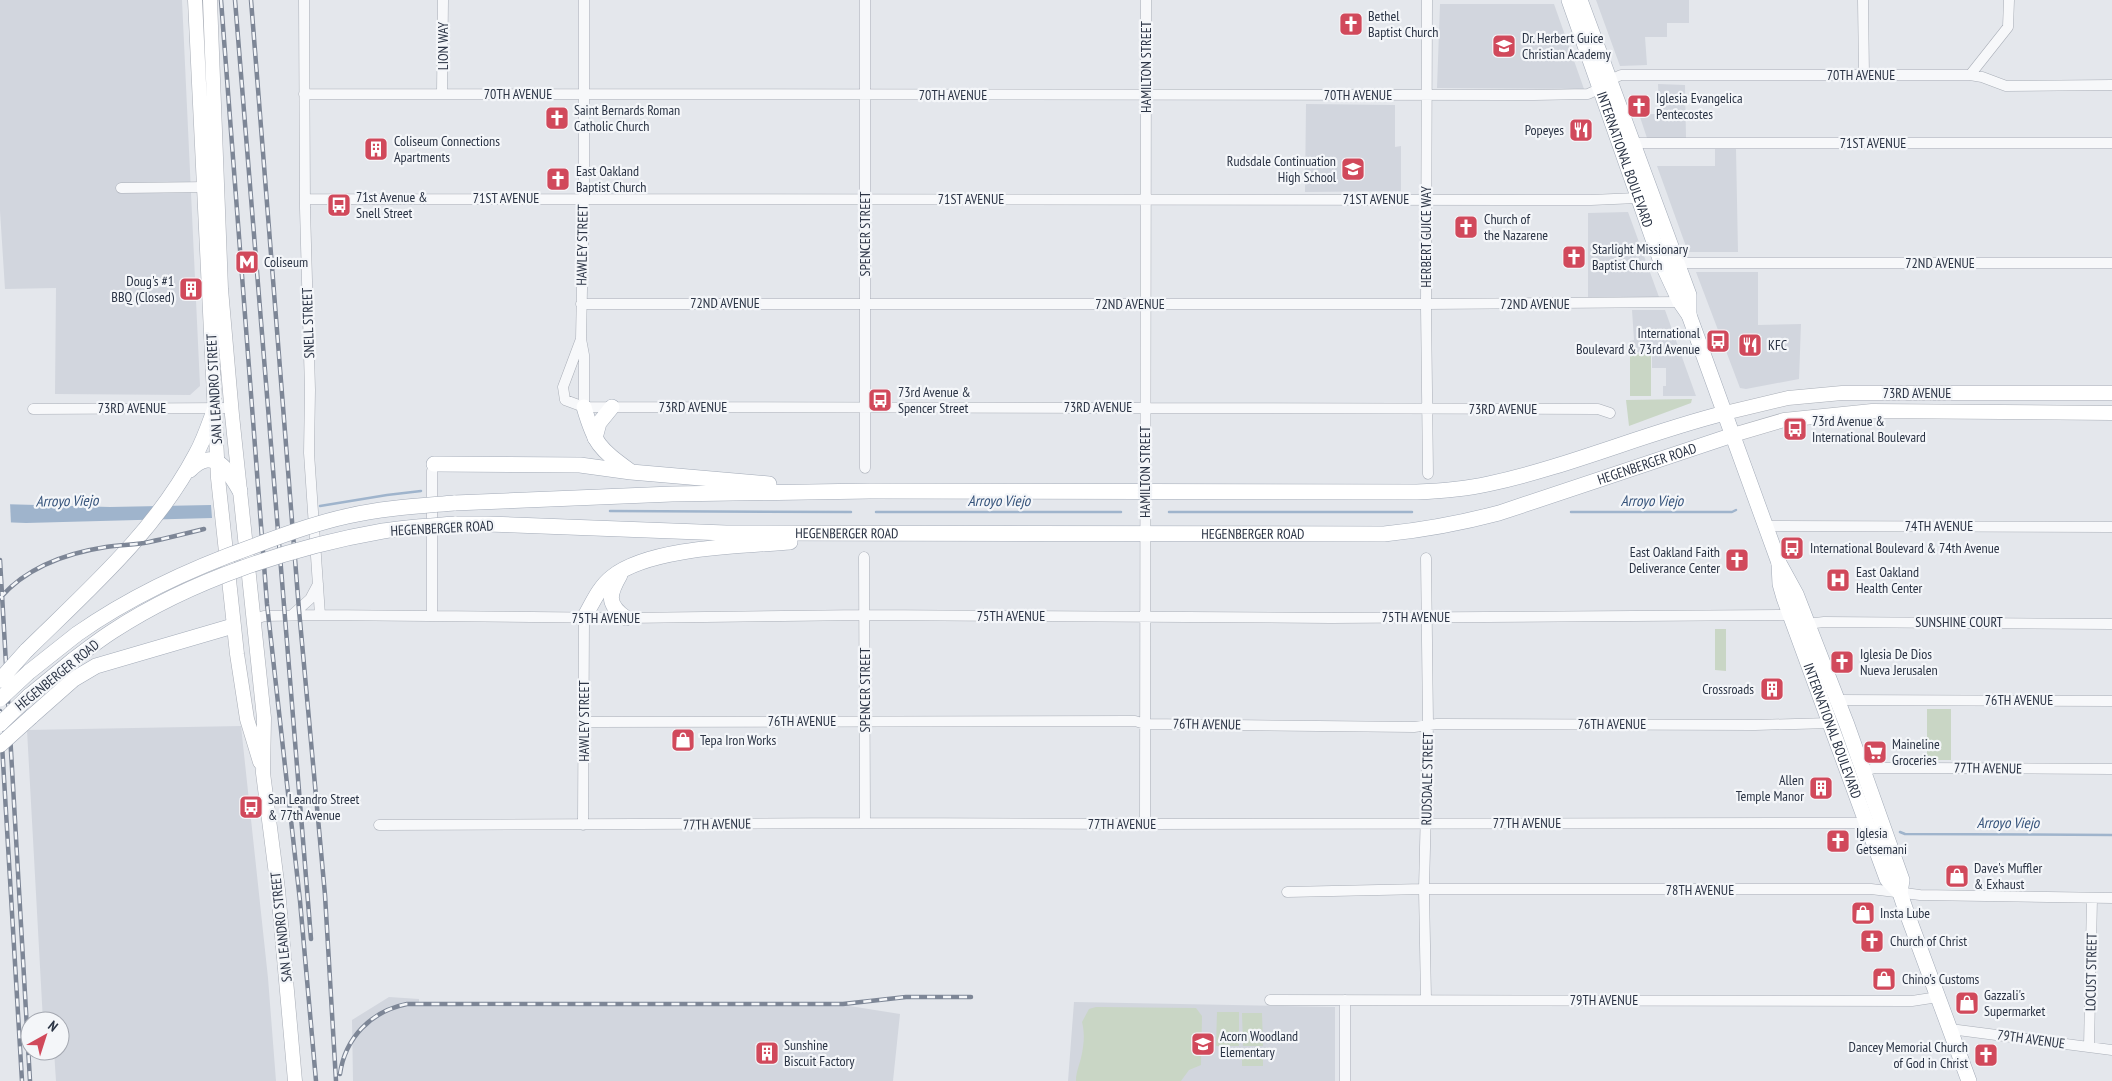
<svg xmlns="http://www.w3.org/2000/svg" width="2112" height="1081" font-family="'PT Sans Narrow',sans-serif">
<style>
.built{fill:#d2d6de}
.green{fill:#c9d6c5}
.water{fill:#9fb4cc}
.pier{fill:#e4e7ec}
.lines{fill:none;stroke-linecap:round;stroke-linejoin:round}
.stream{stroke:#9fb4cc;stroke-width:2.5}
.minor-casing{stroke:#a9aeb7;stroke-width:11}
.secondary-casing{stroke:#a9aeb7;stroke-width:15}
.primary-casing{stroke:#a3abb8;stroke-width:16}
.minor{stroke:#f7f8fa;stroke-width:10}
.secondary{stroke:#fff;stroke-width:14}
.primary{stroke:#fff;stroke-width:15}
.rail-casing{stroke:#7d8696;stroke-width:4.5}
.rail{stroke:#f4f6f9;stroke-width:2.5;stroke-dasharray:8;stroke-linecap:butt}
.primary-bridge-casing{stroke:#a3abb8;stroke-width:16;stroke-linecap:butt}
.primary-bridge{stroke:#fff;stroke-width:15}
.labels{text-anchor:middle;stroke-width:4.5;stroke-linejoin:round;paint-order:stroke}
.poi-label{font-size:14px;fill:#2b3445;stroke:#f4f6f9;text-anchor:start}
.street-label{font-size:14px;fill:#2b3445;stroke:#f4f6f9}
.water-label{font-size:15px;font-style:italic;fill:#34527a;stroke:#f4f6f9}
</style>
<rect width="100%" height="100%" fill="#e4e7ec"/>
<path class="built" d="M0 0H182L200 386 190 395 55 394 56 288 5 289 0 211Z
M1596 0H1689V23H1667V37H1645L1647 65 1620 66Z
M1440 4H1554L1584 89 1437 88Z
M1658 84 1685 85 1686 138H1647L1639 114H1659Z
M1306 104 1395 105V147L1401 146V191L1305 192Z
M1715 149H1736L1738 252H1688L1657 166H1715Z
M1628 212 1659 297H1588V213Z
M1696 272H1758V325L1801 324 1799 379 1746 389 1740 388Z
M1632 310H1665L1696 396H1663V386H1666V368H1652V353L1630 352V341L1634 340Z
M241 726 268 978 276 1081H56L54 1051H60V1021H43L27 730Z
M389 997 419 999V1005L492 1007 837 1004 900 1014 893 1081H353L352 1020Z
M1074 1002 1335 1007V1081H1068Z"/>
<path class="green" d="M1630 353H1651V396H1630Z
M1692 399 1691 403 1629 426 1626 400Z
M1715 629H1726V671L1715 670Z
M1927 709H1951V760H1927Z
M1096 1007 1196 1008 1202 1016 1201 1065 1189 1070 1181 1081H1076C1076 1072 1079 1066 1081 1058 1084 1045 1085 1034 1082 1022L1089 1009Z
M1217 1012H1239V1046H1216Z
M1242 1013H1262L1263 1046H1243Z
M1242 1050H1263V1066H1242Z"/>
<path class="water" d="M0 504 110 507 211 505 212 518 26 523 0 522Z"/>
<path class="pier" d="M0 502H10L11 524H0Z"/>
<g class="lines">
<path class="stream" d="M320 506 387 495 421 491
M610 511 851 512
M876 512H1121
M1169 512H1412
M1571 512H1732L1736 510
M1900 832 1905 834 2112 835"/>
<g class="minor-casing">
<path id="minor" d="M304 0 305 208 310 390 309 453 320 615
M584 0V189L581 339 584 355V407
M865 0V468
M1427 0 1426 307 1428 474
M1863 0 1864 75
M1970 75 2008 27 2009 0
M1610 80 1621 75H1970L1982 77 2006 86 2112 85
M442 93 443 0
M304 94 1534 95 1588 94 1601 88
M1633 143H2112
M121 188 210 187
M305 199 1591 200 1637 198
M1678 263H2112
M581 304H1426L1680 302
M581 339 563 387 565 400 584 407 1598 409 1610 413
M33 409 231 408
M1766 526 2112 527
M864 557 865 823
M292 615 310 599 318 584
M432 616V471L434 464
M253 620 264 616 320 615 626 618 865 615 1331 618 1791 615
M1806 624 1824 622 2112 624
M1837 700 2112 701
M584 722 1135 721 1145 724 1414 727 1437 724 1755 725 1830 723
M1864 771 1875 768H1919L2112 769
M1145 824 1146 0
M379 825 865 823 1145 824 1866 823
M583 825 584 618
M1287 892 1424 889H1871L1920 895 2112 898
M1270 1000 1912 1001 1938 997
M1345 1000V1081
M1426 1000 1424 889 1428 724 1426 558
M1950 1029 2112 1050
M2089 1047 2092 898"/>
</g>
<g class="secondary-casing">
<path id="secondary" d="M195 0 218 478 237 654 247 719 260 762
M210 0 221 289 232 415 264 718 263 773 278 890 295 1081
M1725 413 1788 398 1842 393H2112
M1733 435 1784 420 1872 411 2112 413"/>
</g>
<g class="primary-casing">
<g id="primary">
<path id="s1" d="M1569 0 1660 259 1680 302 1689 315 1779 563 1796 594 1847 725 1902 880 1900 893 1905 908 1969 1081"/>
<path d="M1580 0 1689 295V315"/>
<path d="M584 407C595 445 599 448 630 471"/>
<path d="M595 438 599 423 612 407"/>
<path d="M434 464 580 465 631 472 769 484"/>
<path d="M190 470C214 446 228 470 240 491"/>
<path d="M454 503 672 494 870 491 1417 492C1441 491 1465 489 1488 484 1568 467 1645 433 1725 413"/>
<path id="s2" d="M455 524H487L726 533 1384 534C1424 530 1461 523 1499 513L1733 435"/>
<path id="s3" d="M1779 564 1780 584 1784 598 1887 879 1900 893"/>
<path d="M620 575C609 594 606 604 626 618"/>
<path d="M584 618C592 604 599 587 612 577 650 547 741 546 790 542"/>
<path d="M26 651C88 590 155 532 196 454 204 440 209 424 215 408"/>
<path d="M29 672 77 634"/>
<path d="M29 696 73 660"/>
<path d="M31 717 74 679 96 666 233 626"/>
</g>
</g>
<use href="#minor" class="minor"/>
<use href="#secondary" class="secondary"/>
<use href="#primary" class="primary"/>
<g class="rail-casing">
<path id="rail" d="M221 0 267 604 300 901 316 1081
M235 0 311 939
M251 0 299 610 325 895 336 1081
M0 560 30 1081
M0 598C27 567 67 553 106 547 118 545 131 545 144 543 164 539 184 534 204 529
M0 711 22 1081
M340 1074C345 1038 371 1011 407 1004H843L906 997H971"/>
</g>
<use href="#rail" class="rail"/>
<g class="primary-bridge-casing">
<path id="primary-bridge" d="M77 634C131 596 192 568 254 546 285 534 316 523 348 516 383 508 419 506 454 503
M73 660C86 650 99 640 113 631 191 580 291 547 383 531 406 527 431 526 455 524
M0 680 26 651
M0 699 29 672
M0 724 29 696
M0 745 31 717"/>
</g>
<use href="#primary-bridge" class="primary-bridge"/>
</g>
<defs>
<g id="church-square" transform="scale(1.25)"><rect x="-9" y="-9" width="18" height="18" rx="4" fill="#d1495b" stroke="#f4f6f9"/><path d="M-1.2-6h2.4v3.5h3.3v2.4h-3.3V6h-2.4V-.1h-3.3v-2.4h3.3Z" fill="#fff"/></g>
<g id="school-square" transform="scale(1.25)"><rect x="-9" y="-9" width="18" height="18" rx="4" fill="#d1495b" stroke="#f4f6f9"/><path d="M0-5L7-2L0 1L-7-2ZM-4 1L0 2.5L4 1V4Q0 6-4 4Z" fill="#fff"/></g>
<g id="restaurant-square" transform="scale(1.25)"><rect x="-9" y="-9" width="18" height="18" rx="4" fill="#d1495b" stroke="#f4f6f9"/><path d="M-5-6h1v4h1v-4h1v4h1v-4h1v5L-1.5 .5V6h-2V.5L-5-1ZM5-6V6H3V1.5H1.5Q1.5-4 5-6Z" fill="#fff"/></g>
<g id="building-square" transform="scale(1.25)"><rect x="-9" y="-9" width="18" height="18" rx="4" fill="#d1495b" stroke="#f4f6f9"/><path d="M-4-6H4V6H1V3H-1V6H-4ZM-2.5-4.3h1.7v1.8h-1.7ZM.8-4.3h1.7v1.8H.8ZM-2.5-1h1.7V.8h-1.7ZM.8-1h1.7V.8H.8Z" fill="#fff"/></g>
<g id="bus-square" transform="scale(1.25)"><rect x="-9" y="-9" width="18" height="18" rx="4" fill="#d1495b" stroke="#f4f6f9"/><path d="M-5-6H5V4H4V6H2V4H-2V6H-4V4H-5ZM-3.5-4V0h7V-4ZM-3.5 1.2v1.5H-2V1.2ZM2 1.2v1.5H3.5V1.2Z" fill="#fff"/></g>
<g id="metro-square" transform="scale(1.25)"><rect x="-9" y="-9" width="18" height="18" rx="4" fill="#d1495b" stroke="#f4f6f9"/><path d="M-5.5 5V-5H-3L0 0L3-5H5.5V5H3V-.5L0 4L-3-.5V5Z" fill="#fff"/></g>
<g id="hospital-square" transform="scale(1.25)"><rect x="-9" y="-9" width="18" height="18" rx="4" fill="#d1495b" stroke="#f4f6f9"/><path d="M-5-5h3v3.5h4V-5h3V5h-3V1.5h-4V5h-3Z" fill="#fff"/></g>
<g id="shop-square" transform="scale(1.25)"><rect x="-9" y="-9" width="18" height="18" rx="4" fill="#d1495b" stroke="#f4f6f9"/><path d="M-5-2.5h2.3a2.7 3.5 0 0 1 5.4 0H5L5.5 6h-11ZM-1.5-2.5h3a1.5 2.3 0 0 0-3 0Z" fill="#fff"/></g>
<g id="supermarket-square" transform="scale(1.25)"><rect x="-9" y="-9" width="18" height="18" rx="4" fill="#d1495b" stroke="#f4f6f9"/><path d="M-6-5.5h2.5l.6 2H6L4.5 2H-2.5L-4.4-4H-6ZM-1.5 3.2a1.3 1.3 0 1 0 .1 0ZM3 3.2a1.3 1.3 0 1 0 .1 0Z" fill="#fff"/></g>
</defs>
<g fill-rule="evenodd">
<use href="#church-square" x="1351" y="24"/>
<use href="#school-square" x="1504" y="46"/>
<use href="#church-square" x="1639" y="106"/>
<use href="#church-square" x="557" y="118"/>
<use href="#restaurant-square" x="1581" y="130"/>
<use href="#building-square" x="376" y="149"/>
<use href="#school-square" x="1353" y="169"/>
<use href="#church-square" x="558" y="179"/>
<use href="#bus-square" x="339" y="205"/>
<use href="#church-square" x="1466" y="227"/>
<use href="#church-square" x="1574" y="257"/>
<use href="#metro-square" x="247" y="262"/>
<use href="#building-square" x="191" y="289"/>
<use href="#bus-square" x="1718" y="341"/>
<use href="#restaurant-square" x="1750" y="345"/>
<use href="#bus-square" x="880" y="400"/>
<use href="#bus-square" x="1795" y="429"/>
<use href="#bus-square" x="1792" y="548"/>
<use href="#church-square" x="1737" y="560"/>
<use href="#hospital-square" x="1838" y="580"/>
<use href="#church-square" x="1842" y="662"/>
<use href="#building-square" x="1772" y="689"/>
<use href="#shop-square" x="683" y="740"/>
<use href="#supermarket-square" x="1875" y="752"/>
<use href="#building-square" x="1821" y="788"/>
<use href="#bus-square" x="251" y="807"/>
<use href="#church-square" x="1838" y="841"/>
<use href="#shop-square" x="1957" y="876"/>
<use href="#shop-square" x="1863" y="913"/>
<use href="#church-square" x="1872" y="941"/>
<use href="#shop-square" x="1884" y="979"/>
<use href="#shop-square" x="1967" y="1003"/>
<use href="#school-square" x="1203" y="1044"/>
<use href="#building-square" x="767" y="1053"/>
<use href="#church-square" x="1986" y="1055"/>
</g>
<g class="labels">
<g class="poi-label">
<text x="1368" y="21">Bethel<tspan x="1368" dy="16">Baptist Church</tspan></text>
<text x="1522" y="43">Dr. Herbert Guice<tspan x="1522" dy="16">Christian Academy</tspan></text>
<text x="1656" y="103">Iglesia Evangelica<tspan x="1656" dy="16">Pentecostes</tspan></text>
<text x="574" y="115">Saint Bernards Roman<tspan x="574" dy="16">Catholic Church</tspan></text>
<text x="1564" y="135" text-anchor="end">Popeyes</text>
<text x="394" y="146">Coliseum Connections<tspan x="394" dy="16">Apartments</tspan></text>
<text x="1336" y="166" text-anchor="end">Rudsdale Continuation<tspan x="1336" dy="16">High School</tspan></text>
<text x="576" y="176">East Oakland<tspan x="576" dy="16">Baptist Church</tspan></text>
<text x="356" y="202">71st Avenue &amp;<tspan x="356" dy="16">Snell Street</tspan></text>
<text x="1484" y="224">Church of<tspan x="1484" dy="16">the Nazarene</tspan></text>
<text x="1592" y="254">Starlight Missionary<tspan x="1592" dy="16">Baptist Church</tspan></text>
<text x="264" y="267">Coliseum</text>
<text x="174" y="286" text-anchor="end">Doug's #1<tspan x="174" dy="16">BBQ (Closed)</tspan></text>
<text x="1700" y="338" text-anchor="end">International<tspan x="1700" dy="16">Boulevard &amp; 73rd Avenue</tspan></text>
<text x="1768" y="350">KFC</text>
<text x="898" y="397">73rd Avenue &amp;<tspan x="898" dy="16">Spencer Street</tspan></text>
<text x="1812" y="426">73rd Avenue &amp;<tspan x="1812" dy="16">International Boulevard</tspan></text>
<text x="1810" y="553">International Boulevard &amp; 74th Avenue</text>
<text x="1720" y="557" text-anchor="end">East Oakland Faith<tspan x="1720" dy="16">Deliverance Center</tspan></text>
<text x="1856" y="577">East Oakland<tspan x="1856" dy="16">Health Center</tspan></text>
<text x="1860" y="659">Iglesia De Dios<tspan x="1860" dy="16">Nueva Jerusalen</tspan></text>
<text x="1754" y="694" text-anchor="end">Crossroads</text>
<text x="700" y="745">Tepa Iron Works</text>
<text x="1892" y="749">Maineline<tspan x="1892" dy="16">Groceries</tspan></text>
<text x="1804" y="785" text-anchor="end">Allen<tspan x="1804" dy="16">Temple Manor</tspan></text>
<text x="268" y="804">San Leandro Street<tspan x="268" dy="16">&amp; 77th Avenue</tspan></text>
<text x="1856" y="838">Iglesia<tspan x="1856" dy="16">Getsemani</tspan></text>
<text x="1974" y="873">Dave's Muffler<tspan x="1974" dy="16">&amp; Exhaust</tspan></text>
<text x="1880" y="918">Insta Lube</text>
<text x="1890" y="946">Church of Christ</text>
<text x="1902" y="984">Chino's Customs</text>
<text x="1984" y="1000">Gazzali's<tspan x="1984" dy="16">Supermarket</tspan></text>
<text x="1220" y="1041">Acorn Woodland<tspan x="1220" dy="16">Elementary</tspan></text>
<text x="784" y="1050">Sunshine<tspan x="784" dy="16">Biscuit Factory</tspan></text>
<text x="1968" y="1052" text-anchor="end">Dancey Memorial Church<tspan x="1968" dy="16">of God in Christ</tspan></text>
</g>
<g class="street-label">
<text transform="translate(443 46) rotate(-90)" y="5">LION WAY</text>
<text transform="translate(1146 67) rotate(-90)" y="5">HAMILTON STREET</text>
<text x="1861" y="80">70TH AVENUE</text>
<text x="518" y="99">70TH AVENUE</text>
<text x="953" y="100">70TH AVENUE</text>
<text x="1358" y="100">70TH AVENUE</text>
<text x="1873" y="148">71ST AVENUE</text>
<text dy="5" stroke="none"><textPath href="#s1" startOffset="169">INTERNATIONAL BOULEVARD</textPath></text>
<text x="506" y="203">71ST AVENUE</text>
<text x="971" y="204">71ST AVENUE</text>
<text x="1376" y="204">71ST AVENUE</text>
<text transform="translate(865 234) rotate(-90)" y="5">SPENCER STREET</text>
<text transform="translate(1426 237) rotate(-90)" y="5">HERBERT GUICE WAY</text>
<text transform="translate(582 245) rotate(-89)" y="5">HAWLEY STREET</text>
<text x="1940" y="268">72ND AVENUE</text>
<text x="725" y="308">72ND AVENUE</text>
<text x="1130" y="309">72ND AVENUE</text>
<text x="1535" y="309">72ND AVENUE</text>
<text transform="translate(308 323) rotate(-92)" y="5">SNELL STREET</text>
<text transform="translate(214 389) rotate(-93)" y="5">SAN LEANDRO STREET</text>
<text x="1917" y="398">73RD AVENUE</text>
<text x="693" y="412">73RD AVENUE</text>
<text x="1098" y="412">73RD AVENUE</text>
<text x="132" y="413">73RD AVENUE</text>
<text x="1503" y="414">73RD AVENUE</text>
<text dy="5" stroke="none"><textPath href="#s2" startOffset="1202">HEGENBERGER ROAD</textPath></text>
<text transform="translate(1145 472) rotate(-90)" y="5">HAMILTON STREET</text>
<text x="1939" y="531">74TH AVENUE</text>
<text transform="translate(442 528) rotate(-3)" y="5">HEGENBERGER ROAD</text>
<text dy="5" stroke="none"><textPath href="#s2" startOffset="392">HEGENBERGER ROAD</textPath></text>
<text dy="5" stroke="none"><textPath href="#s2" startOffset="798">HEGENBERGER ROAD</textPath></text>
<text x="1011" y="621">75TH AVENUE</text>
<text x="1416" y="622">75TH AVENUE</text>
<text x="606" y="623">75TH AVENUE</text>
<text x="1959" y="627">SUNSHINE COURT</text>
<text transform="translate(57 675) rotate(-39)" y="5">HEGENBERGER ROAD</text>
<text transform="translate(865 690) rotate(-90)" y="5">SPENCER STREET</text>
<text x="2019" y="705">76TH AVENUE</text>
<text transform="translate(584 721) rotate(-90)" y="5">HAWLEY STREET</text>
<text x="802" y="726">76TH AVENUE</text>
<text transform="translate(1207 724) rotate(1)" y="5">76TH AVENUE</text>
<text x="1612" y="729">76TH AVENUE</text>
<text dy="5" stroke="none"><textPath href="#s3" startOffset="176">INTERNATIONAL BOULEVARD</textPath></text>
<text transform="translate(1988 768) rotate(1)" y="5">77TH AVENUE</text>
<text transform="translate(1427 779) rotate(-89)" y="5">RUDSDALE STREET</text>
<text x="1527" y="828">77TH AVENUE</text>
<text transform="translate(717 824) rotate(-1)" y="5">77TH AVENUE</text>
<text x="1122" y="829">77TH AVENUE</text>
<text x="1700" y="895">78TH AVENUE</text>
<text transform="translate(281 927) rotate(-96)" y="5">SAN LEANDRO STREET</text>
<text transform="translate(2091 972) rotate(-89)" y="5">LOCUST STREET</text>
<text x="1604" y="1005">79TH AVENUE</text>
<text transform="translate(2031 1039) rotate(8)" y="5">79TH AVENUE</text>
</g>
<g class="water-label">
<text transform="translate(67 501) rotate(-1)" y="5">Arroyo Viejo</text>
<text x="999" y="506">Arroyo Viejo</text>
<text x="1652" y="506">Arroyo Viejo</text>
<text x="2008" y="828">Arroyo Viejo</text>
</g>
</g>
<g transform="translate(45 1036) rotate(39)"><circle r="24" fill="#f4f6f9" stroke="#a4a8b1"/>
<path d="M0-4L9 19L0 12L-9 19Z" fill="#d1495b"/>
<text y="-8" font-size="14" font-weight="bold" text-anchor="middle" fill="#2b3445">N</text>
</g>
</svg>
